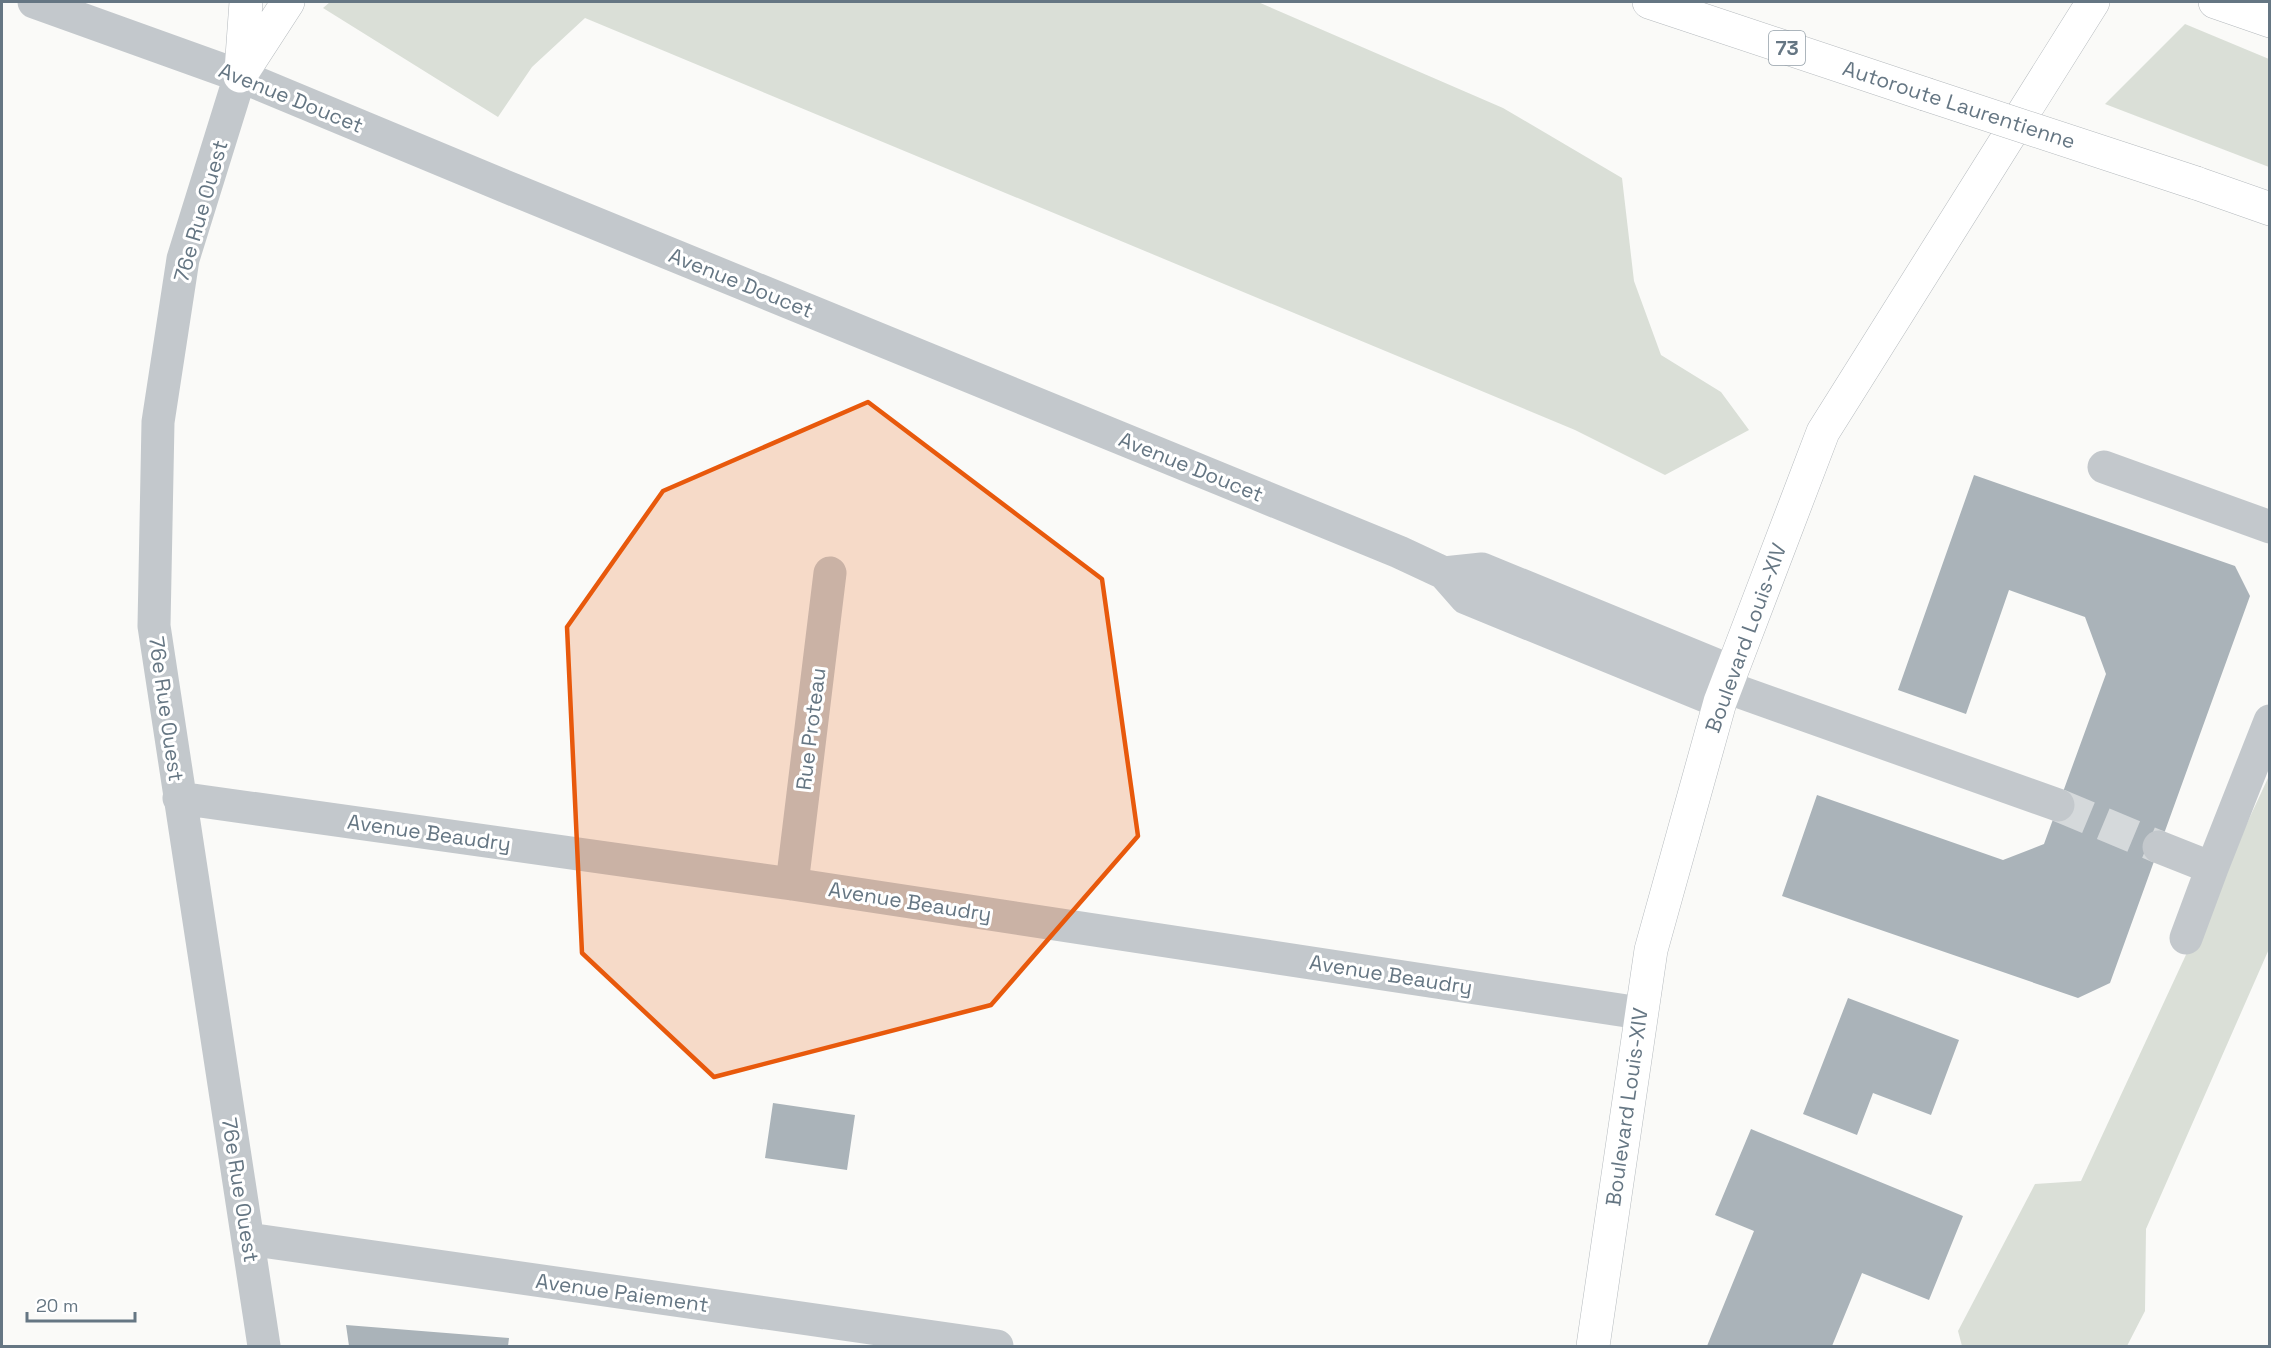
<svg xmlns="http://www.w3.org/2000/svg" width="2271" height="1348" viewBox="0 0 2271 1348" font-family="'Space Grotesk',sans-serif">
  <rect width="100%" height="100%" fill="#fafaf8"/>
  <path fill="#dadfd7" d="M330 2H1258L1503 108 1622 178 1634 281 1661 355 1721 392 1749 430 1665 475 1575 430 585 18 532 67 498 117 323 8Z
    M2185 24 2269 59V167L2105 104Z
    M2268 778 2269 949 2146 1229 2145 1311 2127 1346H1962L1958 1331 2035 1184 2081 1181Z"/>
  <path fill="#aab3b9" d="M1974 475 2235 566 2250 596 2110 983 2078 998 1782 896 1817 795 2003 860 2044 844 2106 674 2085 617 2009 590 1966 714 1898 690Z
    M1848 998 1959 1040 1931 1115 1873 1093 1857 1135 1803 1114Z
    M773 1103 855 1115 847 1170 765 1158Z
    M1751 1129 1963 1216 1929 1300 1862 1273 1832 1346H1707L1754 1231 1715 1215Z
    M346 1325 509 1338 508 1346H349Z"/>
  <g fill="none" stroke-linecap="round" stroke-linejoin="round">
    <path stroke="#d5d9db" stroke-width="33" stroke-dasharray="33 16" stroke-linecap="butt" d="M2058 805 2159 847"/>
    <defs>
      <path id="major" d="M1593 1346 1651 950 1720 702 1823 432 2093 2"/>
      <path id="highway" d="M1649 2 1925 94
        M2215 2 2270 21
        M241 71 246 2
        M240 76 288 2
        M2196 183 2270 209"/>
    </defs>
    <use href="#major" stroke="#b5babe" stroke-width="34"/>
    <use href="#highway" stroke="#b4b9bd" stroke-width="34"/>
    <path stroke="#c3c8cc" stroke-width="33" d="M34 2 240 76 514 190 1399 552 1444 573 1466 598 1720 702
      M240 76 183 259 158 422 154 626 264 1346
      M2104 467 2270 527
      M1444 573 1482 569 1731 671
      M1726 687 2058 805
      M179 798 792 884 1640 1013
      M2159 847 2212 868 2270 721
      M792 884 830 573
      M2186 938 2212 868
      M248 1239 997 1346"/>
    <use href="#major" stroke="#fff" stroke-width="33"/>
    <use href="#highway" stroke="#fff" stroke-width="33"/>
    <defs>
      <path id="highway-bridge" d="M1925 94 2196 183"/>
    </defs>
    <use href="#highway-bridge" stroke="#b4b9bd" stroke-width="34" stroke-linecap="butt"/>
    <use href="#highway-bridge" stroke="#fff" stroke-width="33"/>
  </g>
  <path fill="#e8590c" fill-opacity="0.2" stroke="#e8590c" stroke-width="4.5" stroke-linejoin="round" d="M868 402 1102 579 1138 836 991 1005 714 1077 582 953 567 627 663 491Z"/>
  <g text-anchor="middle" stroke-width="6" stroke-linejoin="round" paint-order="stroke">
    <rect fill="#fff" stroke="#939fa8" stroke-width="1.5" x="1769" y="31" width="36" height="34" rx="4.5"/>
    <g font-size="20" font-weight="bold" fill="#657683">
      <text x="1787" y="55">73</text>
    </g>
    <g font-size="21" fill="#657683" stroke="#fff">
      <text transform="translate(291 98) rotate(22)" y="7">Avenue Doucet</text>
      <text transform="translate(1959 105) rotate(18)" y="7">Autoroute Laurentienne</text>
      <text transform="translate(201 211) rotate(-74)" y="7">76e Rue Ouest</text>
      <text transform="translate(741 283) rotate(22)" y="7">Avenue Doucet</text>
      <text transform="translate(1191 467) rotate(22)" y="7">Avenue Doucet</text>
      <text transform="translate(1746 638) rotate(-70)" y="7">Boulevard Louis-XIV</text>
      <text transform="translate(166 709) rotate(82)" y="7">76e Rue Ouest</text>
      <text transform="translate(811 729) rotate(-83)" y="7">Rue Proteau</text>
      <text transform="translate(429 833) rotate(8)" y="7">Avenue Beaudry</text>
      <text transform="translate(910 902) rotate(9)" y="7">Avenue Beaudry</text>
      <text transform="translate(1391 975) rotate(9)" y="7">Avenue Beaudry</text>
      <text transform="translate(1627 1107) rotate(-82)" y="7">Boulevard Louis-XIV</text>
      <text transform="translate(240 1190) rotate(81)" y="7">76e Rue Ouest</text>
      <text transform="translate(622 1293) rotate(8)" y="7">Avenue Paiement</text>
    </g>
  </g>
  <rect width="2271" height="1348" fill="none" stroke="#657683" stroke-width="6"/>
  <path d="M27 1312v9h108v-9" fill="none" stroke="#657683" stroke-width="3"/>
  <text x="36" y="1312" font-size="18" fill="#657683" stroke="#ffffff" stroke-width="4.5" paint-order="stroke">20 m</text>
</svg>
